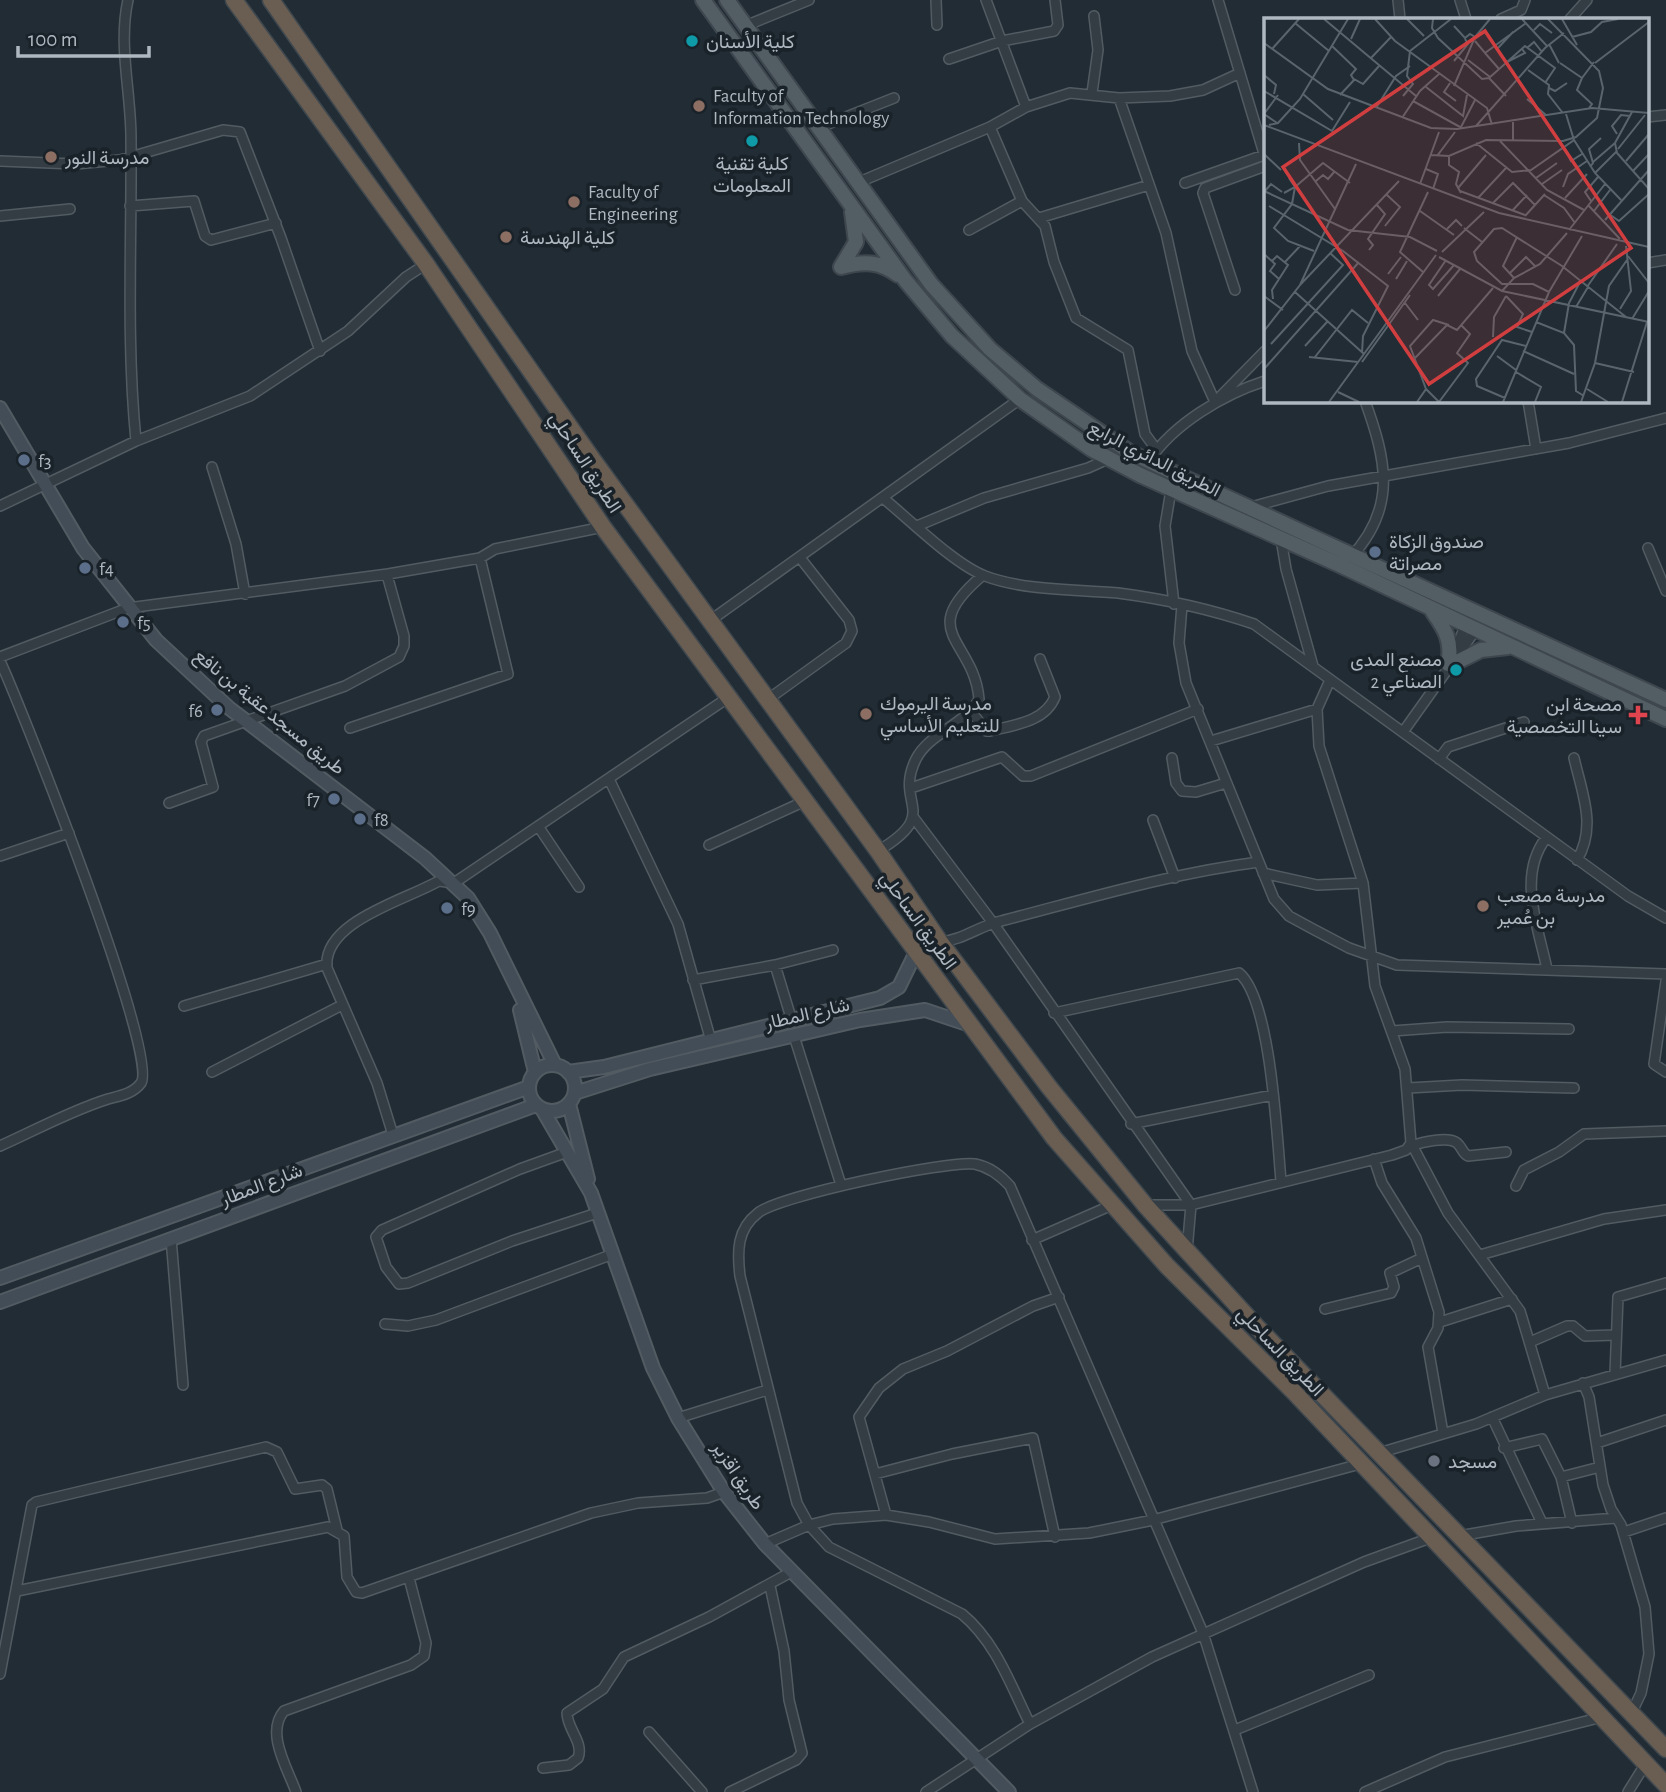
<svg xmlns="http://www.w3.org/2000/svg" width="1666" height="1792" viewBox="0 0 1666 1792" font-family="'Alegreya Sans',Vazirmatn,sans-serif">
  <rect width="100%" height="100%" fill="#212c34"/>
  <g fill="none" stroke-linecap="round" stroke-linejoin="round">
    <defs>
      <path id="street" d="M128 0C118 45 131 92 131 138 132 239 126 340 136 441
        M936 0 937 25
        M986 0 1026 107
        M1218 0 1265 157
        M1398 0 1400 19
        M1460 0 1466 19
        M1501 19 1521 10 1525 0
        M1570 19 1587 0
        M745 26 809 0
        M949 59 1002 41 1054 31 1058 25 1055 0
        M1092 93 1098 50 1094 16
        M1119 98 1166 233 1192 351 1215 402 1265 351
        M1647 117 1666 115
        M990 127 1022 201 1045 226 1054 262 1076 318 1128 350 1145 434 1156 449
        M818 128 894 98
        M0 161 75 164 120 160 223 130 240 132 281 238 320 351
        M857 183 990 127 1026 107 1070 93 1119 98 1170 96 1203 90 1240 73
        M1185 183 1264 155
        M130 206 194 201 205 236 211 240 276 223
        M0 216 70 209
        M1039 218 1149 185
        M969 230 1022 201
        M1647 263 1666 260
        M1235 290 1203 193 1205 188 1265 166
        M1528 401 1536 449
        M1149 461C1173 424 1224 394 1265 381
        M212 467 236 544 245 594
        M1171 490 1165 526 1174 604
        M883 498C910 520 954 564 985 576 1025 591 1075 589 1118 593 1164 599 1210 609 1254 624L1628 896 1666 918
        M0 506 136 441 250 396 348 331 406 277 426 264
        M1251 507 1328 486 1569 443 1666 418
        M917 526 984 498 1088 468 1108 459
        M1281 539 1286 569 1313 666
        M1648 548 1666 591
        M1350 558C1398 508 1386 459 1365 401
        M1182 605 1179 643 1186 683 1274 899 1289 916 1311 928 1349 948 1397 965 1666 974
        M711 620 1020 399
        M0 657 128 608 388 574 480 558 495 549 603 527
        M1452 657 1467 622
        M0 661C22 709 160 1056 141 1083 133 1094 119 1096 108 1099 70 1111 36 1130 0 1146
        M1330 680 1317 709 1319 746 1363 883 1375 986 1405 1069 1411 1143 1448 1213 1520 1311 1545 1395
        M767 700 846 643 852 631 849 620 801 559
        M971 711 986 731H990C1014 725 1045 722 1055 697L1040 659
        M350 728 508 674 480 558
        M1403 732 1477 628
        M1211 741 1317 709
        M1172 758 1176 783 1182 791 1196 792 1226 783
        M1574 758C1582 793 1597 827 1577 860
        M1439 759 1448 747 1524 722
        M609 779 678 924 711 1041
        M911 788 1002 757 1023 776H1031L1198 709
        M169 803 213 787 201 742 204 736 345 686 399 657 404 646V636L387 575
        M914 818 993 923 1191 1205 1187 1251
        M1153 820 1175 878
        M538 826 579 887
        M1546 838C1517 876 1538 926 1547 969
        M709 845 805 801
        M878 851C943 812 893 805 916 759 929 733 965 725 979 699 974 639 914 633 983 575
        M0 856 69 833
        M1263 873 1317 885 1363 883
        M940 942C963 940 979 926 1001 921 1086 899 1172 873 1259 862
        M775 965 833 950
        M693 980 775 965 792 1021
        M1666 981 1654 1064 1666 1072
        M184 1006 327 964
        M1054 1013 1239 973C1271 999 1277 1138 1281 1181
        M1392 1031 1447 1027 1569 1029
        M794 1036 841 1185
        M212 1072 342 1005
        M1408 1088 1462 1085 1574 1088
        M1131 1124 1273 1095
        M393 1135 377 1083 327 968C322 924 398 902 431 885L439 881 454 883 729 697
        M1412 1146C1422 1142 1448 1136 1457 1143 1462 1147 1462 1153 1468 1156L1506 1152
        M567 1152 520 1169 382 1230 376 1237 386 1267 399 1284 408 1283 512 1241 597 1213
        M1374 1159 1382 1183 1416 1238 1439 1312 1438 1328 1428 1347 1443 1433
        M1516 1186 1524 1170 1559 1152 1584 1134 1666 1131
        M1145 1205H1191L1392 1155 1406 1150 1411 1143
        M171 1238 183 1385
        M1032 1240 1112 1205
        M1480 1255 1604 1219 1666 1210
        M1325 1309 1391 1293 1394 1287 1390 1273 1422 1258
        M1440 1322 1512 1299
        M385 1324 408 1326 436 1320 613 1254
        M1530 1342 1567 1326H1573L1585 1336 1616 1335
        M1615 1374 1618 1297 1666 1283
        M1583 1383 1589 1397 1603 1485 1611 1509 1621 1525 1645 1607 1649 1654 1641 1693 1632 1712
        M1492 1417 1542 1523
        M678 1418 767 1390
        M1597 1443 1666 1420
        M1504 1448 1542 1439 1561 1477 1572 1523
        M1379 1453 1476 1424 1545 1395 1666 1360
        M875 1474 952 1454 1033 1438 1055 1537
        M1561 1477 1600 1467
        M886 1515 859 1417 879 1388 903 1369 947 1351 1033 1306 1059 1297
        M1624 1532 1666 1518
        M1459 1536 1516 1526 1616 1518
        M765 1544 809 1525 833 1519 886 1515 929 1522 995 1539 1089 1533 1153 1520 1360 1464
        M17 1591 328 1527 344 1536 347 1577 356 1592 362 1593 591 1513 638 1503 707 1498 724 1492
        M0 1674 32 1505 36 1502 266 1447 277 1452 295 1489 322 1485 327 1489 337 1530
        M1030 1724C1011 1686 996 1642 962 1614L829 1547 809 1525 797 1503 740 1276C737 1251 737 1229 758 1213 778 1196 948 1160 975 1164 990 1167 1000 1175 1010 1186L1203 1633 1253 1792
        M1235 1730 1369 1675
        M649 1732 702 1792
        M543 1768 569 1765 578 1758C584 1742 567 1729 567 1713L603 1689 624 1657 709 1617 793 1571
        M296 1792C288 1769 265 1733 284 1711L411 1665 424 1656 426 1643 409 1578
        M730 1792 796 1760 802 1753 789 1700 784 1651 770 1586
        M926 1792 1030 1724 1152 1657 1364 1562 1430 1538
        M1365 1792 1445 1757 1602 1717
        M1628 1792 1646 1763"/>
      <path id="secondary" d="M0 408 83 548 156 640 229 708 425 858 468 898 490 933 555 1065
        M520 1010 535 1072
        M529 1088a23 23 0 1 1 46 0a23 23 0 1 1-46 0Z
        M568 1072 604 1067 880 998 899 987 917 950
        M575 1093 650 1069 860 1020 925 1010 967 1024
        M569 1104 588 1179
        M542 1109 591 1193 653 1368 678 1418 724 1492 765 1544 1009 1792
        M0 1278 529 1087
        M0 1302 536 1105"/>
      <path id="primary" d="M703 0 905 280 952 336 1020 399 1091 449 1140 475 1342 566 1666 719
        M727 0 931 284 990 349 1037 389 1131 453 1666 700
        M841 267C863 261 880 261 898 275
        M841 267 856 242 852 212
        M1433 612C1445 629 1453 642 1448 664
        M1451 665 1481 650 1508 647"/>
      <path id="highway" d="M234 0 426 264 603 527 1054 1138 1167 1266 1293 1391 1666 1785
        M271 0 593 460 878 851 940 942 1049 1087 1145 1205 1256 1326 1666 1749"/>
    </defs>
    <use href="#street" stroke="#525b62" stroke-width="12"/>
    <use href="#secondary" stroke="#525b62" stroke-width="16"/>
    <use href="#primary" stroke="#3e464e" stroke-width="18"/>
    <use href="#highway" stroke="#3f484f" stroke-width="19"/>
    <use href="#street" stroke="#353d44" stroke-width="9"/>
    <use href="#secondary" stroke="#434d57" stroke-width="12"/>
    <use href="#primary" stroke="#535d64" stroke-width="14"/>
    <use href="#highway" stroke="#6a5d52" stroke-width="16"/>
  </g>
  <g fill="#0f9aa8" stroke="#1a2229" stroke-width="2.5">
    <circle cx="692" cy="41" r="7"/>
    <circle cx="752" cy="141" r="7"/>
    <circle cx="1456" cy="670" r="7"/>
  </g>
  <g fill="#8d6e63" stroke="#1a2229" stroke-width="2.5">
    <circle cx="699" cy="106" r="7"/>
    <circle cx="51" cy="157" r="7"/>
    <circle cx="574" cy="202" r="7"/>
    <circle cx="506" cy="237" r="7"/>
    <circle cx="866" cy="714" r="7"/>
    <circle cx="1483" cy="906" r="7"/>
  </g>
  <g fill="#5c6f8a" stroke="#1a2229" stroke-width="2.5">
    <circle cx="24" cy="460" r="7"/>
    <circle cx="1375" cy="552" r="7"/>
    <circle cx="85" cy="568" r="7"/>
    <circle cx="123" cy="622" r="7"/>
    <circle cx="217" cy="710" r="7"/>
    <circle cx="334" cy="799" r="7"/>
    <circle cx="360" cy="819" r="7"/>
    <circle cx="447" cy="908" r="7"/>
  </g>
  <path fill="#e0444e" stroke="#1a2229" stroke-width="2.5" d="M1634.5 704.5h7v7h7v7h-7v7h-7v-7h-7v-7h7z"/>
  <circle fill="#6b7280" stroke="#1a2229" stroke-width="2.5" cx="1434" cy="1461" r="7"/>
  <g text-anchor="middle" stroke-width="7" stroke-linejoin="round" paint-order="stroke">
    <g font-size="19" fill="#afb8c1" stroke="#1a2229" text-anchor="start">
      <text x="706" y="48">كلية الأسنان</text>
      <text x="713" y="102">Faculty of<tspan x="713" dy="22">Information Technology</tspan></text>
      <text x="65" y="164">مدرسة النور</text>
      <text x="752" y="170" text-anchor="middle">كلية تقنية<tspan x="752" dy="22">المعلومات</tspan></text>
      <text x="588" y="198">Faculty of<tspan x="588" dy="22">Engineering</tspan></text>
      <text x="520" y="244">كلية الهندسة</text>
      <text x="38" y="467">f3</text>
      <text x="1389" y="548">صندوق الزكاة<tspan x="1389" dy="22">مصراتة</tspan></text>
      <text x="99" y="575">f4</text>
      <text x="137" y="629">f5</text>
      <text x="1442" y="666" text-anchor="end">مصنع المدى<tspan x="1442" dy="22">الصناعي 2</tspan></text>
      <text x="880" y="710">مدرسة اليرموك<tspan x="880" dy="22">للتعليم الأساسي</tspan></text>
      <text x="1622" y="711" text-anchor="end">مصحة ابن<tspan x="1622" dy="22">سينا التخصصية</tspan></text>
      <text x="203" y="717" text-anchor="end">f6</text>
      <text x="320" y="806" text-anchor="end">f7</text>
      <text x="374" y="826">f8</text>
      <text x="1497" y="902">مدرسة مصعب<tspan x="1497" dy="22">بن عُمير</tspan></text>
      <text x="461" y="915">f9</text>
      <text x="1448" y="1468">مسجد</text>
    </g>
    <g font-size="19" fill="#afb8c1" stroke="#1a2229">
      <text transform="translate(1155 458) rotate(27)" y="7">الطريق الدائري الرابع</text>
      <text transform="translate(586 462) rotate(57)" y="7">الطريق الساحلي</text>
      <text transform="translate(270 711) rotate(39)" y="7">طريق مسجد عقبة بن نافع</text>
      <text transform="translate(919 920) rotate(54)" y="7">الطريق الساحلي</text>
      <text transform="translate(807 1013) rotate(-13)" y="7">شارع المطار</text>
      <text transform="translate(261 1184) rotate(-21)" y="7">شارع المطار</text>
      <text transform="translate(1281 1351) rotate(46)" y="7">الطريق الساحلي</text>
      <text transform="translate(739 1475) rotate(56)" y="7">طريق اقزير</text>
    </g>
  </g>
  <g transform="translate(1264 18)">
    <rect width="385" height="385" fill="#212c34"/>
    <path fill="none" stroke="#5a646c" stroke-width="2" d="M60 1 152 78M111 1 131 23 223 90 228 107M143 1 160 18M169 1 168 10 174 20 218 61 225 60 261 28 291 50 281 65M258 1 283 28M298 1 313 27M31 5 65 33M190 8 201 20 206 16 211 19M270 12 276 6 288 15M308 19 327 14 338 4 354 1M87 21 96 1M211 23 221 35 262 5M0 25 64 71 167 110 193 111 328 90 385 95M285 26 295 45M68 28 92 51 87 57 90 62 76 77M234 30 249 14M263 30 270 24 278 34M8 31 35 1M221 35 235 51M107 40 127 19M204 42 226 59M190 43 204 26 201 21M243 44 261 35 258 31M296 45 318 60 330 44M331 45 385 4M264 52 285 67 284 76 298 94M0 57 12 67 10 76M225 60 242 78M318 60 313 72 328 86 325 90M90 61 99 66 115 48M186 65 180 74 192 83M190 68 211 19 226 1M162 69 199 98 203 77M285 70 291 73 303 65M0 73 68 113 86 84M39 76 69 102M139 78 149 66 143 58 146 33 187 1M263 81 282 97M149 83 196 109M112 90 132 58 146 48M368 94 351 125 353 135 385 171M138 100 156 73 175 56M13 105 0 96 14 77M0 107 235 195 385 229M5 107 14 105 36 81 84 1M212 108 281 30 300 15M196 111 211 82M353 116 348 108 357 97 366 98M310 122 331 155 357 182M236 123 283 172 320 192M249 123V102M35 125 36 142 71 191M212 125 248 154 267 152 310 122 302 96M301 131 307 143 318 136M354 131 381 97M0 136 17 152M167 137 185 138 222 122 299 123 312 119 333 100 339 70 335 53 284 1M173 138 191 114M185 138V147L195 154 192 166 197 175M362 143 385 116M329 144 351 125M326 149 329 145 325 131 337 120M162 151 174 156 169 171M369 153 385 136M331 155 353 133M272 160 293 145M52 163 59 157 64 161 71 153M156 166 175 114M278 166 298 152M299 169 304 156 323 143M194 170 222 137M0 173 84 212 146 219 173 233M1 173 7 166 18 174M196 173 261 197M20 175 31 169 25 160M280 177 300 190 311 205M214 180 242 150M301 180 323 156M327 183 321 174 334 159M229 185 249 165 271 187M324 187 356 221M5 188 79 233 124 268 99 318 98 335M156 193 190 217M248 193 263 177M330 193 346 172M345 196 355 203 385 176M261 198 281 176M341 202 385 152M121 208 136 189 123 177M200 210 218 224M183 211 192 202 198 208M305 212 341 166M105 232 109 227 104 221 121 196 113 187M50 233 24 223 10 210 28 186 31 169 59 145 86 165M178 234 220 194M0 236 11 246 6 253 15 261M364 238 385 265M175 239 238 273 385 304M182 242 165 267 169 271 190 247M8 243 13 238 24 247 8 272 9 281M21 244 37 227M159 254 136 234 164 174M124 256 137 239M245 256 262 239 272 249M250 260 239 248 253 219M132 261 143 243M36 267 135 163M323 269 353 226M238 273 250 260 276 246 303 215M31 274 100 336M285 274 269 266H238L213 243 210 234 230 211 238 210 298 248 362 299M0 278 19 292M174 278 196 251M242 278 259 296 253 309 268 314M141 285 154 302M312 289 324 269M356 291 367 273 362 228M368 301 385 273M272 304 300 315 310 327 312 373 320 378M0 313 36 267 92 146M300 315 305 285 316 264M229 319 230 299 242 278M7 326 79 247 66 235M41 328 63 304M259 333 310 356M233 338 252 352M45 339 94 344M51 339 88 292 104 305M151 340 183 307 193 312 229 270M98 344 146 277M331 345 370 354M0 351 95 244M252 354 277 369 271 384M162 371 175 384 204 345 193 335 206 316 197 307M323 371 344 384M74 374 95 384M241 380 213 368 212 361 238 322 262 328M65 384 172 237M153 384 162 371 146 328 169 302 185 307M239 384 285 274 318 218M317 384 331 345 345 268 363 242M358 384 383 304"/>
    <path fill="#d03e3f" fill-opacity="0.15" stroke="#d03e3f" stroke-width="3.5" d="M221 13 367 230 165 366 19 149Z"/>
    <rect width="385" height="385" fill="none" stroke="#afb8c1" stroke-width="3.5"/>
  </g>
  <path d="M18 46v10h131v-10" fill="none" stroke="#afb8c1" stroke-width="3.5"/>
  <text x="28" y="46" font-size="21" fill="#afb8c1" stroke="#1a2229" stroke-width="5" paint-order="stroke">100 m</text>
</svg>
